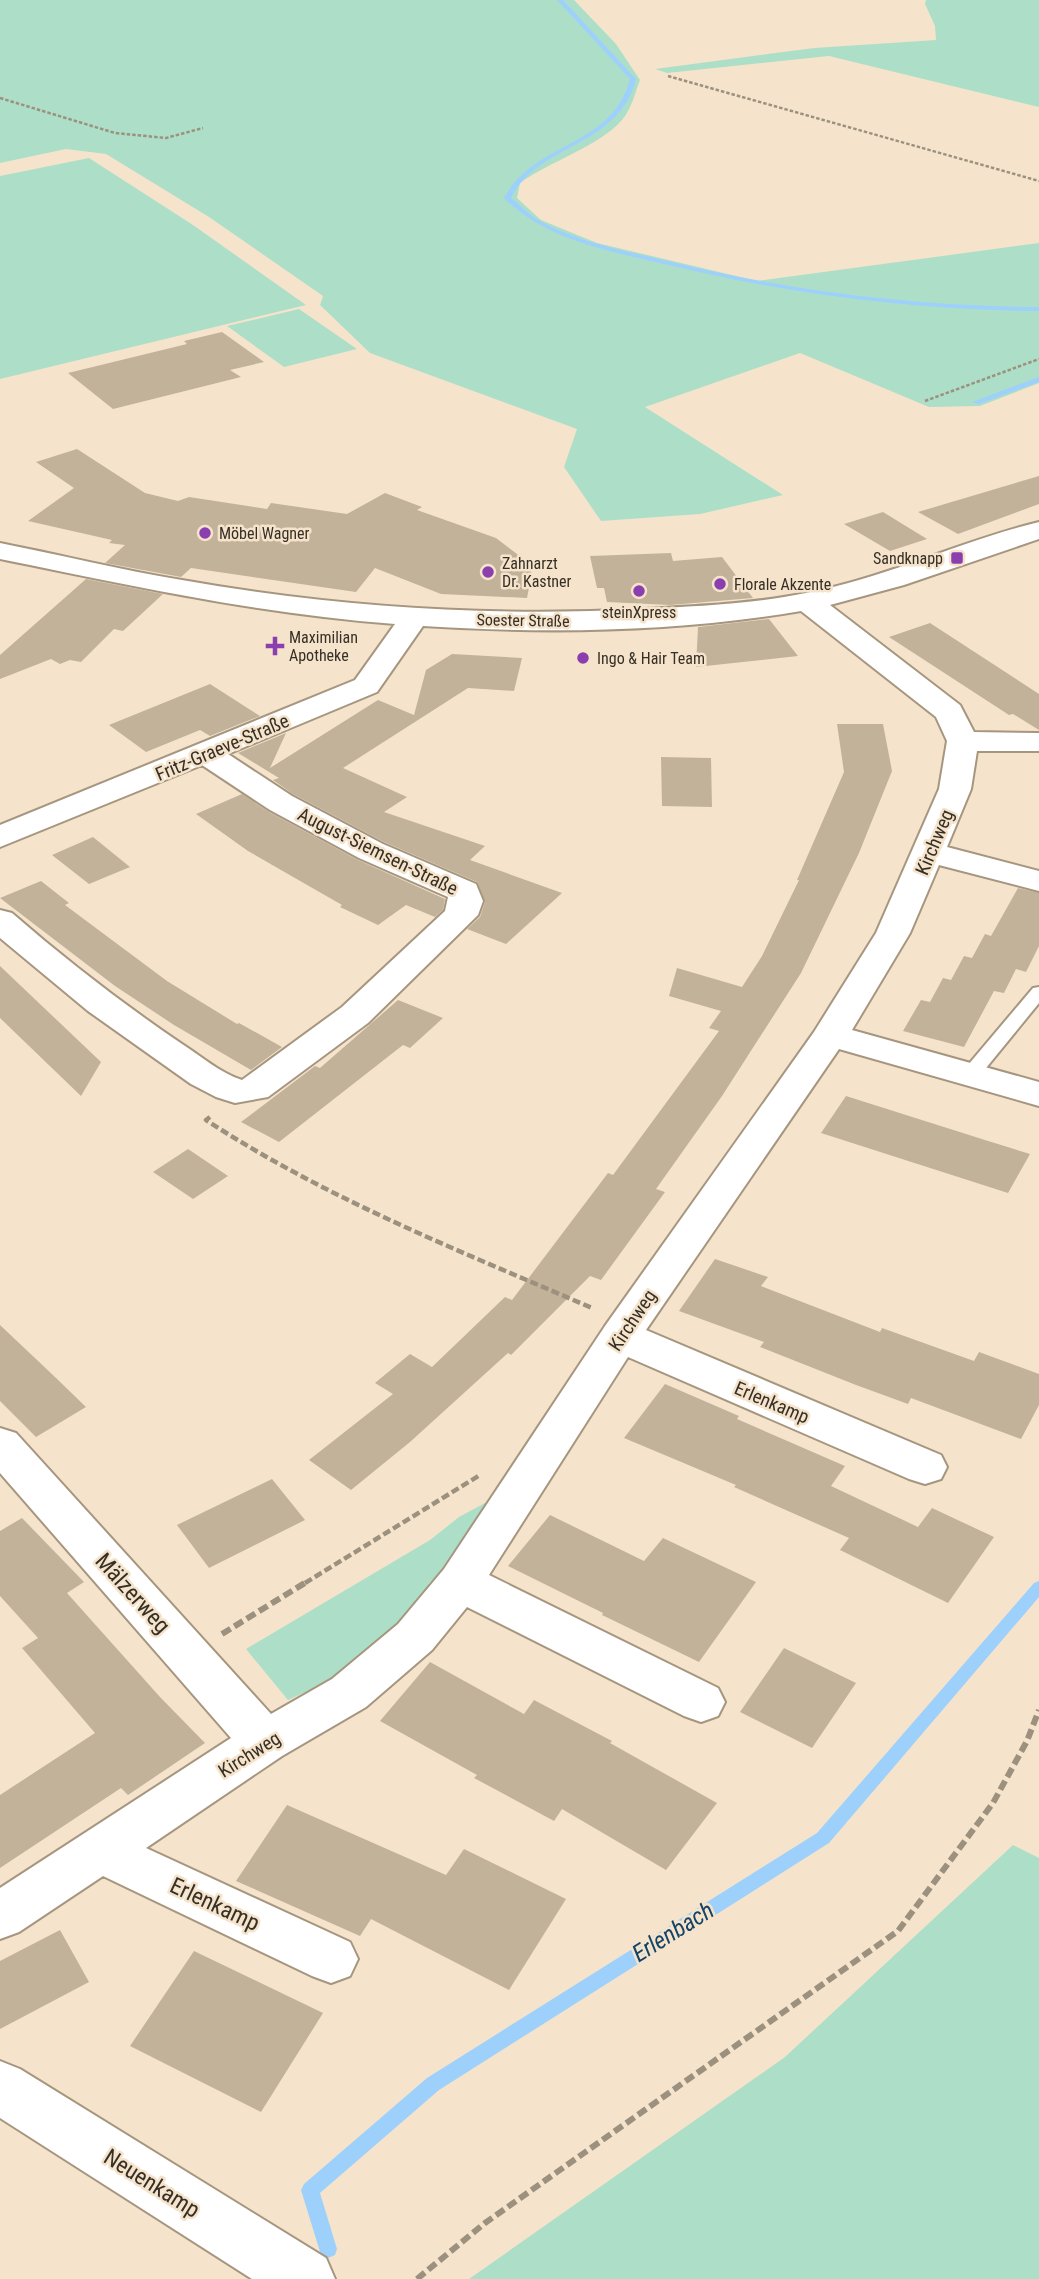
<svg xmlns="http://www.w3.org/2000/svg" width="1039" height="2279" viewBox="0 0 1039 2279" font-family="'Roboto Condensed',sans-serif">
  <rect width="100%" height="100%" fill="#f5e4cb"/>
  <path fill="#addfc8" d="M0 0H574L616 44 640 80C635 93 631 110 622 120 601 145 549 162 520 183L517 198 541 220 597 243 757 281 1039 243V383L980 406 929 407 800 353 645 407 783 495 700 514 601 521 564 467 577 429 370 353 320 305 323 296 209 217 106 154 66 149 0 163Z
    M926 0H1039V107L829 56 667 73 655 69 814 48 936 40 935 26 925 4Z
    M89 158 193 225 306 305 0 379V176Z
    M299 309 357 349 284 367 227 326Z
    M496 1497 444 1570 428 1584 439 1593 346 1673 288 1700 246 1649 430 1540 459 1517Z
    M1013 1845 1039 1858V2279H469L785 2057Z"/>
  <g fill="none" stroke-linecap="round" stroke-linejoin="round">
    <path fill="#9ed0fc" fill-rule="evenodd" d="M557 0H563L636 79C619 148 539 142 511 198 519 204 526 212 535 218 577 243 630 252 676 263 796 292 916 306 1039 307V311C912 310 788 294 664 264 608 251 546 240 504 198 534 141 612 148 630 79Z
      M1039 377V382L979 404 972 402Z
      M1039 1581V1597L829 1843 439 2090 320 2193 337 2249 335 2255 328 2258 321 2255 301 2190 304 2184 427 2078 817 1833 1034 1583Z"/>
  </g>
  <path fill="#c3b29a" d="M222 332 264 362 230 370 241 377 113 409 68 373 187 344 184 341Z
    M77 449 145 493 178 501 189 497 267 509 271 503 347 514 385 493 422 507 417 510 496 538 517 554 532 573 527 598 441 594 375 568 356 592 191 568 181 577 105 563 125 545 109 543 112 540 28 521 74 488 36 462Z
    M1039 476V504L958 534 918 512Z
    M883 512 927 539 890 551 844 524Z
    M671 553 673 561 722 557 753 598 670 605 607 602 604 588H597L590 556Z
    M86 579 163 594 123 631 114 629 81 662 70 660 60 664 51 659 0 679V655Z
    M769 619 798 656 696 667 698 627Z
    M930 623 1039 694V730L1013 714 1009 715 889 637Z
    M452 654 522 658 514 691 468 688 343 768 407 797 384 812 485 846 470 860 562 893 506 944 467 929 480 917 485 902 477 882 384 842 293 794 273 780 279 778 238 753 286 733 270 768 378 700 414 715 426 670Z
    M210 684 260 716 210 736 200 730 146 752 109 725Z
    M837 724H883L892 771 859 853 801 973 722 1096 656 1189 665 1192 601 1280 590 1276 511 1355 508 1353 410 1442 351 1490 309 1460 393 1394 375 1383 410 1354 432 1367 505 1297 512 1300 608 1173 613 1175 719 1031 709 1028 721 1011 669 996 677 968 742 987 762 956 799 880H797L844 772Z
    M661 757 711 758 712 807 662 806Z
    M242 794 269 812 358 860 445 899 443 910 435 917 406 905 378 925 340 907 342 905 248 851 196 814Z
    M93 837 130 867 89 884 52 855Z
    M41 881 69 903 65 905 167 981 237 1024 239 1023 282 1047 251 1070 174 1025 115 986 0 898Z
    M1018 888 1039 893V946L1026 972 1016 969 1004 993 994 991 964 1047 903 1031 921 1000 930 1002 943 978 951 980 964 956 972 958 985 934 991 936Z
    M0 966 101 1062 81 1096 0 1018Z
    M398 1000 443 1018 410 1048 403 1045 279 1142 241 1122 315 1066 320 1068Z
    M846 1096 985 1140 1030 1154 1008 1193 821 1133Z
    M188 1149 228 1176 193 1199 153 1172Z
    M715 1259 768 1277 761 1286 880 1332 882 1328 974 1361 979 1352 1039 1374V1405L1021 1439 911 1398 908 1404 856 1385 760 1347 764 1342 679 1311Z
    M0 1325 55 1377 86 1407 36 1437 0 1401Z
    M665 1384 739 1416 737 1419 845 1466 831 1486 918 1527 932 1508 994 1537 948 1603 840 1550 849 1538 734 1487 736 1485 624 1438Z
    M272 1479 305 1520 209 1568 177 1525Z
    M550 1515 644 1561 663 1538 756 1582 699 1662 602 1615 603 1613 508 1566Z
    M22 1518 84 1582 67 1593 160 1697 205 1743 128 1795 121 1788 0 1868V1795L95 1733 22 1648 38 1638 0 1596V1531Z
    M784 1648 856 1683 812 1748 740 1712Z
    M430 1662 524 1714 534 1700 612 1741 610 1743 717 1803 666 1870 562 1809 554 1821 474 1778 477 1775 380 1721Z
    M287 1805 446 1875 464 1849 566 1899 509 1990 371 1919 360 1936 236 1881Z
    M60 1930 89 1982 0 2029V1961Z
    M194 1951 323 2013 261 2112 130 2046Z"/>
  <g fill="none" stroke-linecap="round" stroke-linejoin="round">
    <defs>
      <path id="lane" d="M1039 987V1003L977 1079H963L961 1075 963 1071 1033 988Z"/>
      <path id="street" d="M1039 522V539L904 585 830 605 960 705 974 732 1039 733V751H977L971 789 947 847 1039 871V891L939 865 910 933 852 1030 1039 1082V1106L839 1049 646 1330 941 1455 947 1467 941 1479 925 1484 909 1479 628 1357 489 1575 718 1688 725 1702 718 1716 701 1722 684 1716 467 1607 432 1650 366 1707 282 1756 146 1848 350 1942 358 1959 350 1976 331 1983 312 1976 103 1876 19 1932 0 1939V1888L231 1738 0 1473V1428L16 1433 271 1714 332 1679 398 1624 444 1569 605 1326 814 1032 876 933 939 789 947 741 936 717 801 611C678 632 547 634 423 626L377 692 228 754 292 796 383 844 476 884 483 901 478 915 368 1023 268 1097 235 1103 216 1097 191 1084 88 1011 0 938V910L12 913C66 960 123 1004 182 1044 201 1056 220 1073 242 1080L342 1007 445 911 448 897 359 858 270 810 202 765 0 847V825L355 680 395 624C259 614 133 586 0 559V543C61 555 121 570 182 580 334 607 488 617 642 609 697 606 752 604 806 593 886 578 960 541 1039 522Z
        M0 2061 20 2069 326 2258 335 2279H252L0 2118Z"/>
    </defs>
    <use href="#lane" stroke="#a6967f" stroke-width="4"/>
    <use href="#street" stroke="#a6967f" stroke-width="4"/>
    <path stroke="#9c907e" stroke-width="2.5" stroke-dasharray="3.5 2" stroke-linecap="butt" d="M668 76 1039 181
      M0 98 115 133 166 138 203 128
      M925 401 1039 359"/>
    <path stroke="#9c907e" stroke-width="4.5" stroke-dasharray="8 3.5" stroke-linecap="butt" d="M210 1117 206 1120C327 1199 460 1251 592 1308
      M305 1583 480 1475"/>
    <path stroke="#9c907e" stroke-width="6" stroke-dasharray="10 4.5" stroke-linecap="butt" d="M222 1634 308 1581
      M417 2279 485 2223 898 1931 993 1803 1027 1741 1039 1710"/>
    <use href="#lane" fill="#fff" fill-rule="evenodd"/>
    <use href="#street" fill="#fff" fill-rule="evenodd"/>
  </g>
  <g fill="#8b3eae" stroke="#f5e4cb" stroke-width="2.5">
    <circle cx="205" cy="533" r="7"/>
    <rect x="950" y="551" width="14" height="14" rx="3.5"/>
    <circle cx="488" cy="572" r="7"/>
    <circle cx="720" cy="584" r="7"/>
    <circle cx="639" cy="591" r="7"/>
    <path d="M271.5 635.5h7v7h7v7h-7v7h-7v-7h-7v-7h7z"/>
    <circle cx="583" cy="658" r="7"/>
  </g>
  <g text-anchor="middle" stroke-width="5" stroke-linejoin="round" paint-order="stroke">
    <g font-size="16" fill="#362f26" stroke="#f5e4cb" text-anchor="start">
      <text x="219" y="539">Möbel Wagner</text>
      <text x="943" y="564" text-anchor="end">Sandknapp</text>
      <text x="502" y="569">Zahnarzt<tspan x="502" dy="18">Dr. Kastner</tspan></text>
      <text x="734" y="590">Florale Akzente</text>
      <text x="639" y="618" text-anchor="middle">steinXpress</text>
      <text x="289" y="643">Maximilian<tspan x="289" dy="18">Apotheke</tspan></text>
      <text x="597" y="664">Ingo &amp; Hair Team</text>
    </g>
    <g font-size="16" fill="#362f26" stroke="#f5e4cb">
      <text transform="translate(523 620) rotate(1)" y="6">Soester Straße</text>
    </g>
    <g font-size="19" fill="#362f26" stroke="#f5e4cb">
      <text transform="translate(222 747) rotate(-23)" y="7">Fritz-Graeve-Straße</text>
      <text transform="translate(934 842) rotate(-67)" y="7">Kirchweg</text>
      <text transform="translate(378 851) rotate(26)" y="7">August-Siemsen-Straße</text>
      <text transform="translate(632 1320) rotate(-56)" y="7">Kirchweg</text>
      <text transform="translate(772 1402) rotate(23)" y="7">Erlenkamp</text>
      <text transform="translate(249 1754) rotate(-32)" y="7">Kirchweg</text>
    </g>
    <g font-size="23" fill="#362f26" stroke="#f5e4cb">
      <text transform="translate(133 1593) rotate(48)" y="8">Mälzerweg</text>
      <text transform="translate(215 1904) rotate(25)" y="8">Erlenkamp</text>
      <text transform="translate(152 2183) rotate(32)" y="8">Neuenkamp</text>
    </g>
    <g font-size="24" font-style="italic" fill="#154366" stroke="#f5e4cb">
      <text transform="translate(673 1932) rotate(-32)" y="8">Erlenbach</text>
    </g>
  </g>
</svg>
